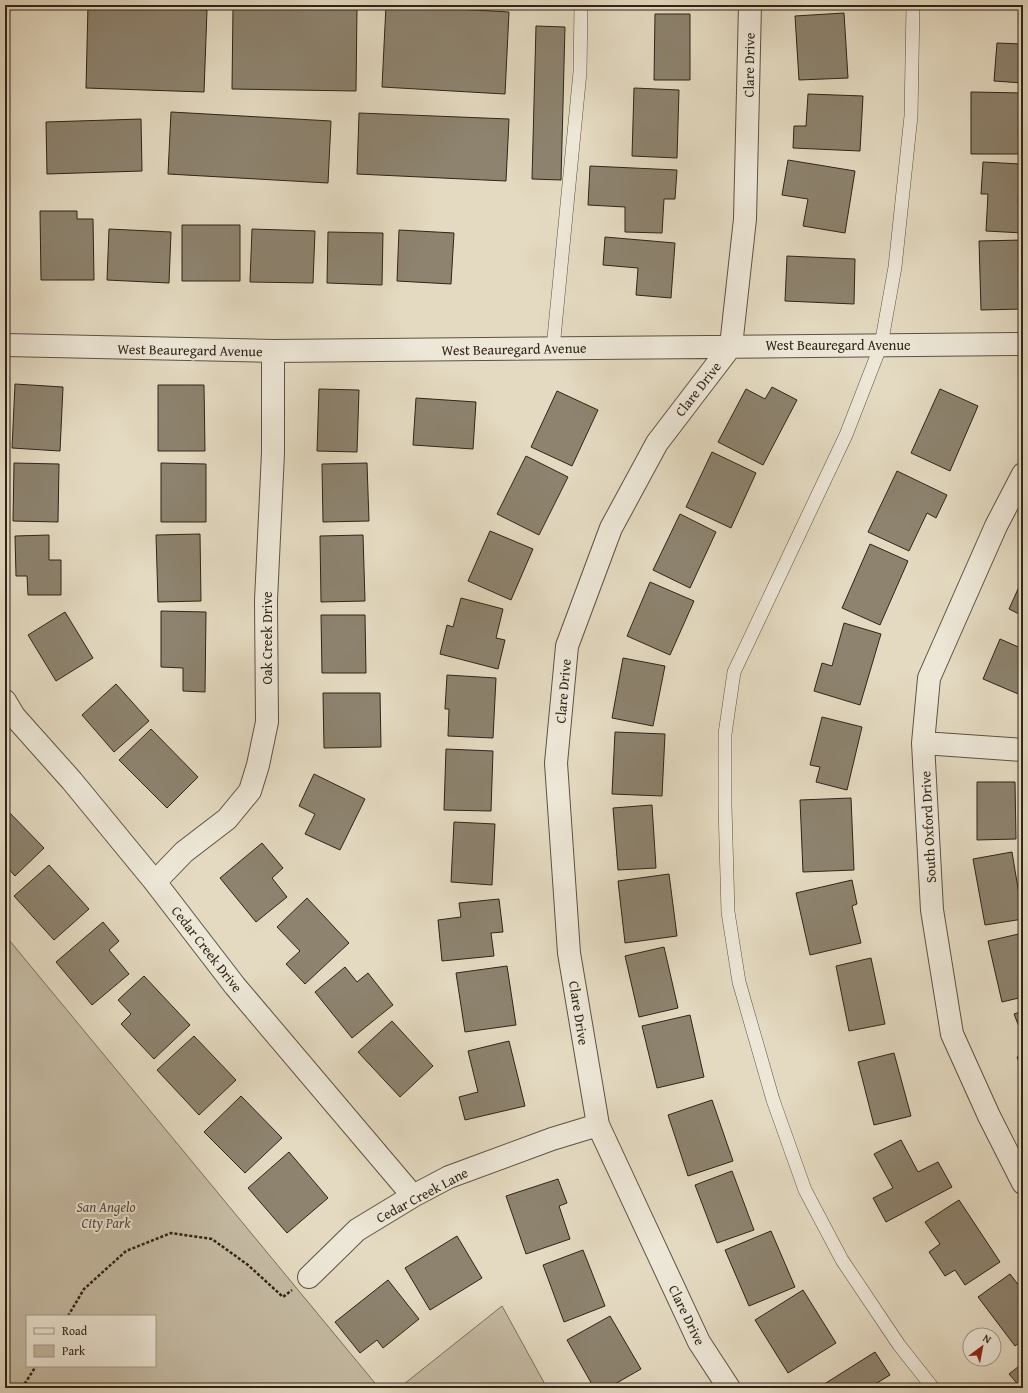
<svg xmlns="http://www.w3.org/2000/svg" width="1028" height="1393" viewBox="0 0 1028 1393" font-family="'Gentium Book Plus',serif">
  <rect width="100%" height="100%" fill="#e4dac1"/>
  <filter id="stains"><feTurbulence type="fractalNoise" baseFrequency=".005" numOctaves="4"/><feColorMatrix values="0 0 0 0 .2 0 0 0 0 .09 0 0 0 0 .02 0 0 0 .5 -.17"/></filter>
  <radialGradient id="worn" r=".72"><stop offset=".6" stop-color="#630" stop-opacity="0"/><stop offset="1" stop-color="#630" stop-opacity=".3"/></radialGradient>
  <path fill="#c5bba4" stroke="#7a705e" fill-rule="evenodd" d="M5 935 379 1388H5ZM27 1316H155V1366H27Z
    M502 1306 547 1388H399Z"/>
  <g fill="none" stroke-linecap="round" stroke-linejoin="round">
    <path stroke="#766c5a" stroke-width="7" d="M5 1387 7 1388"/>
  </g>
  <path fill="#8d836f" stroke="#2f2417" d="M88 5 207 10 204 92 86 88Z
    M386 5 509 12 505 94 382 87Z
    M233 7 357 9 356 91 232 89Z
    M844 13 848 78 799 80 795 16Z
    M655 14H690V80H654Z
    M1023 18V83L994 81 997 43 1021 44Z
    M536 26 565 27 561 180 532 179Z
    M634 88 679 90 677 158 632 156Z
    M971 92 1023 93V154H971Z
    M808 94 863 96 860 151 793 148 794 126H806Z
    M171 112 331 121 328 183 168 174Z
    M359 113 509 119 506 181 357 174Z
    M141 119 142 171 47 174 46 122Z
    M788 160 855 171 845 233 803 226 808 199 782 195Z
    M983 162 1020 164 1018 203H1023V233L986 231 988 194H981Z
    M590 166 677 170 675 199H664L662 233 625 232V207L588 205Z
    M40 211H77V219H93L94 280H41Z
    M182 225H240V281H182Z
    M109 229 171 232 169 283 107 280Z
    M252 229 315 231 313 283 250 282Z
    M399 230 454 233 451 284 397 281Z
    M328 232 383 233 382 285 327 283Z
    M605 237 675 243 671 298 636 295 638 268 603 265Z
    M1023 240V309L981 310 979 241Z
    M787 256 855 259 854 304 785 301Z
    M15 384 63 387 60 451 12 448Z
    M158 385H204L205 451H158Z
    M772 387 797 400 763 465 718 442 746 389 765 399Z
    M319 389 359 390 357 452 317 451Z
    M940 389 978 406 950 471 911 453Z
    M557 391 598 410 572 466 531 447Z
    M416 398 476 402 473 449 413 445Z
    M712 452 756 473 731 528 686 507Z
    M526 456 568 477 539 535 497 514Z
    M14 463 59 464 58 522 13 521Z
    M161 463 206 464V522H161Z
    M367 463 369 521 323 522 322 464Z
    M897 471 947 495 936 518 927 513 909 551 868 532Z
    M680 514 716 532 690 588 653 570Z
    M490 531 533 549 511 600 468 581Z
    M200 534 201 601 158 602 156 535Z
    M49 535V560H61V595H28L27 576H16L15 536Z
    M363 535 365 601 321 602 320 536Z
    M870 544 908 561 880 625 842 608Z
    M1023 578V616L1009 609Z
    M650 582 694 601 670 655 627 636Z
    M461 598 503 609 496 638 505 640 498 669 440 654 447 625 453 627Z
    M161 611 206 612 205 692 183 691V668L161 667Z
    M65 612 93 658 56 681 28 635Z
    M321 615H365L366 673H322Z
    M844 623 881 634 860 705 814 691 822 663 832 666Z
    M1000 639 1023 649V696L983 679Z
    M623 658 665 666 653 726 612 718Z
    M447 675 496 678 493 738 448 736 449 709H445Z
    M116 684 149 721 114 752 82 715Z
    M323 693H380L381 747 324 748Z
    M822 717 862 727 847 790 816 782 820 767 810 765Z
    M151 729 198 777 167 808 119 760Z
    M615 732 665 734 662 796 612 794Z
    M446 749 493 751 491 811 444 810Z
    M314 774 365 799 340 850 305 834 315 814 299 806Z
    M977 782H1015L1016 839 977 840Z
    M851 798 854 870 803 872 800 800Z
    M652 805 656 868 618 870 613 808Z
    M5 808 44 848 15 876 5 865Z
    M454 822 495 824 492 885 451 882Z
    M262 843 283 868 272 878 287 897 256 922 220 878Z
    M1012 852 1023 919 985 925 973 859Z
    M49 865 89 909 54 940 14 896Z
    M669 874 677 936 625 943 618 881Z
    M852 880 857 904 852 906 861 943 810 955 796 893Z
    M307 898 349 943 305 984 286 964 300 951 277 927Z
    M499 899 503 932 491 933 494 956 442 961 438 920 461 917 459 903Z
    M103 922 119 941 109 950 129 974 92 1005 56 962Z
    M1023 933V997L1002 1002 988 941Z
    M664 947 678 1008 639 1017 625 956Z
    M871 958 885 1024 849 1031 836 966Z
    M507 966 516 1025 465 1032 456 973Z
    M345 967 357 982 368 973 393 1005 352 1038 315 992Z
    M144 976 190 1025 154 1059 121 1024 131 1014 118 1000Z
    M1023 1011V1037L1014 1014Z
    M690 1015 704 1077 657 1088 642 1026Z
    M392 1021 433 1066 400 1097 358 1052Z
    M194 1036 236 1080 199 1115 157 1070Z
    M509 1041 525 1106 465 1120 459 1097 478 1092 468 1051Z
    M894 1053 911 1116 874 1125 858 1062Z
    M1023 1055V1072L1017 1057Z
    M241 1096 282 1138 245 1173 204 1132Z
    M712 1100 733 1161 688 1176 668 1115Z
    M901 1140 918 1172 938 1162 952 1187 886 1222 873 1198 893 1188 874 1154Z
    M289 1152 328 1198 287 1233 248 1188Z
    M732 1171 754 1230 717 1243 695 1185Z
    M558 1179 567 1203 559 1206 570 1239 526 1254 506 1196Z
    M959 1200 1000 1262 965 1285 955 1270 945 1276 929 1252 940 1244 925 1222Z
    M771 1231 795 1287 749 1306 725 1250Z
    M457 1236 482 1278 430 1310 405 1268Z
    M583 1250 605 1306 564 1322 543 1265Z
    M1010 1274 1023 1291V1340L1015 1346 978 1297Z
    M388 1280 419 1319 383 1348 377 1340 360 1353 335 1322Z
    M803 1290 836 1343 788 1373 755 1320Z
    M610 1316 641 1369 608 1388H594L567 1340Z
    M875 1352 890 1375 869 1388H818Z
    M1023 1363V1388H1021L1009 1374Z"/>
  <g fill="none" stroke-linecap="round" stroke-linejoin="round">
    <defs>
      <path id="service" d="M913 5 911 116 895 267 881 345 846 435 734 672 725 734V807L728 912 739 982 773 1100 805 1190 842 1260 899 1345 933 1388
        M553 348 580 72 581 5"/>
      <path id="minor" d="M5 345 273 351 1023 344
        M1023 474 996 526 929 678 923 743 932 910 952 1034 989 1116 1023 1183
        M5 701 14 716 72 781 155 882 235 986 413 1196
        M923 743 1023 750
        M155 882 184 852 227 819 250 791 258 765 267 722 266 600 273 453V351
        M309 1277 357 1230 413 1196 449 1177 552 1139 598 1125
        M729 1388 699 1342 598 1125 569 953 556 763 567 646 611 528 657 443 731 346 745 219 750 5"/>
    </defs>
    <use href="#service" stroke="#5c5242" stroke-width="14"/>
    <use href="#minor" stroke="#5c5242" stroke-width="24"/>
    <path stroke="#2f2417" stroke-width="2.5" stroke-dasharray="3 2" stroke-linecap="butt" d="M68 1316 84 1289 126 1251 171 1233 212 1239 248 1265 283 1297 292 1290
      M22 1388 36 1366"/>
    <use href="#service" stroke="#ede7d7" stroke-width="13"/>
    <use href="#minor" stroke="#ede7d7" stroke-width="22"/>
  </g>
  <g text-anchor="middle" stroke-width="4" stroke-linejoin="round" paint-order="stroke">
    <g font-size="14" fill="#2f2417" stroke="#ede7d7">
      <text transform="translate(749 65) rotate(-89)" y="5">Clare Drive</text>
      <text x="838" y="350">West Beauregard Avenue</text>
      <text transform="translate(514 349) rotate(-1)" y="5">West Beauregard Avenue</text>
      <text transform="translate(190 350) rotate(1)" y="5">West Beauregard Avenue</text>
      <text transform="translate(698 389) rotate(-52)" y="5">Clare Drive</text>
      <text transform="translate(267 638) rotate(-90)" y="5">Oak Creek Drive</text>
      <text transform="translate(563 691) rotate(-85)" y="5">Clare Drive</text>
      <text transform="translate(928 827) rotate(-93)" y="5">South Oxford Drive</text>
      <text transform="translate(207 949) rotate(52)" y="5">Cedar Creek Drive</text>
      <text transform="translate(579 1013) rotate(81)" y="5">Clare Drive</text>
      <text transform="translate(422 1195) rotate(-28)" y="5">Cedar Creek Lane</text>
      <text transform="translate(687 1315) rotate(64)" y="5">Clare Drive</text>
    </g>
    <g font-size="14" font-style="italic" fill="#544a3a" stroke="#ede7d7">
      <text x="106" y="1212">San Angelo<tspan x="106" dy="16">City Park</tspan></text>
    </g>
  </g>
  <rect width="1028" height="1393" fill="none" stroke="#e4dac1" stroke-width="20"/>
  <rect x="6" y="6" width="1016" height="1381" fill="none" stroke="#2f2417" stroke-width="2"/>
  <rect x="10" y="10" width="1008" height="1373" fill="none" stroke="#2f2417"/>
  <rect x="26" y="1315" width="130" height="52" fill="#ede7d7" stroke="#a1998a"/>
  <rect x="34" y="1328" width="20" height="6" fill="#ede7d7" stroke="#a1998a"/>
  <text x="62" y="1335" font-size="12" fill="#2f2417">Road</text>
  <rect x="34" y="1345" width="20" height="12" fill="#c5bba4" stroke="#a1998a"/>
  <text x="62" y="1355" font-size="12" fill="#2f2417">Park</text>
  <g transform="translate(982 1347) rotate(32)"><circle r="19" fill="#ede7d7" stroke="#a1998a"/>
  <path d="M0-3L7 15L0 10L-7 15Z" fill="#8f2418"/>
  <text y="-6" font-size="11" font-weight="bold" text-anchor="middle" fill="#2f2417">N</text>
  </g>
  <rect width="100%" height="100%" filter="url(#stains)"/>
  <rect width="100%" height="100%" fill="url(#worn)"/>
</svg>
